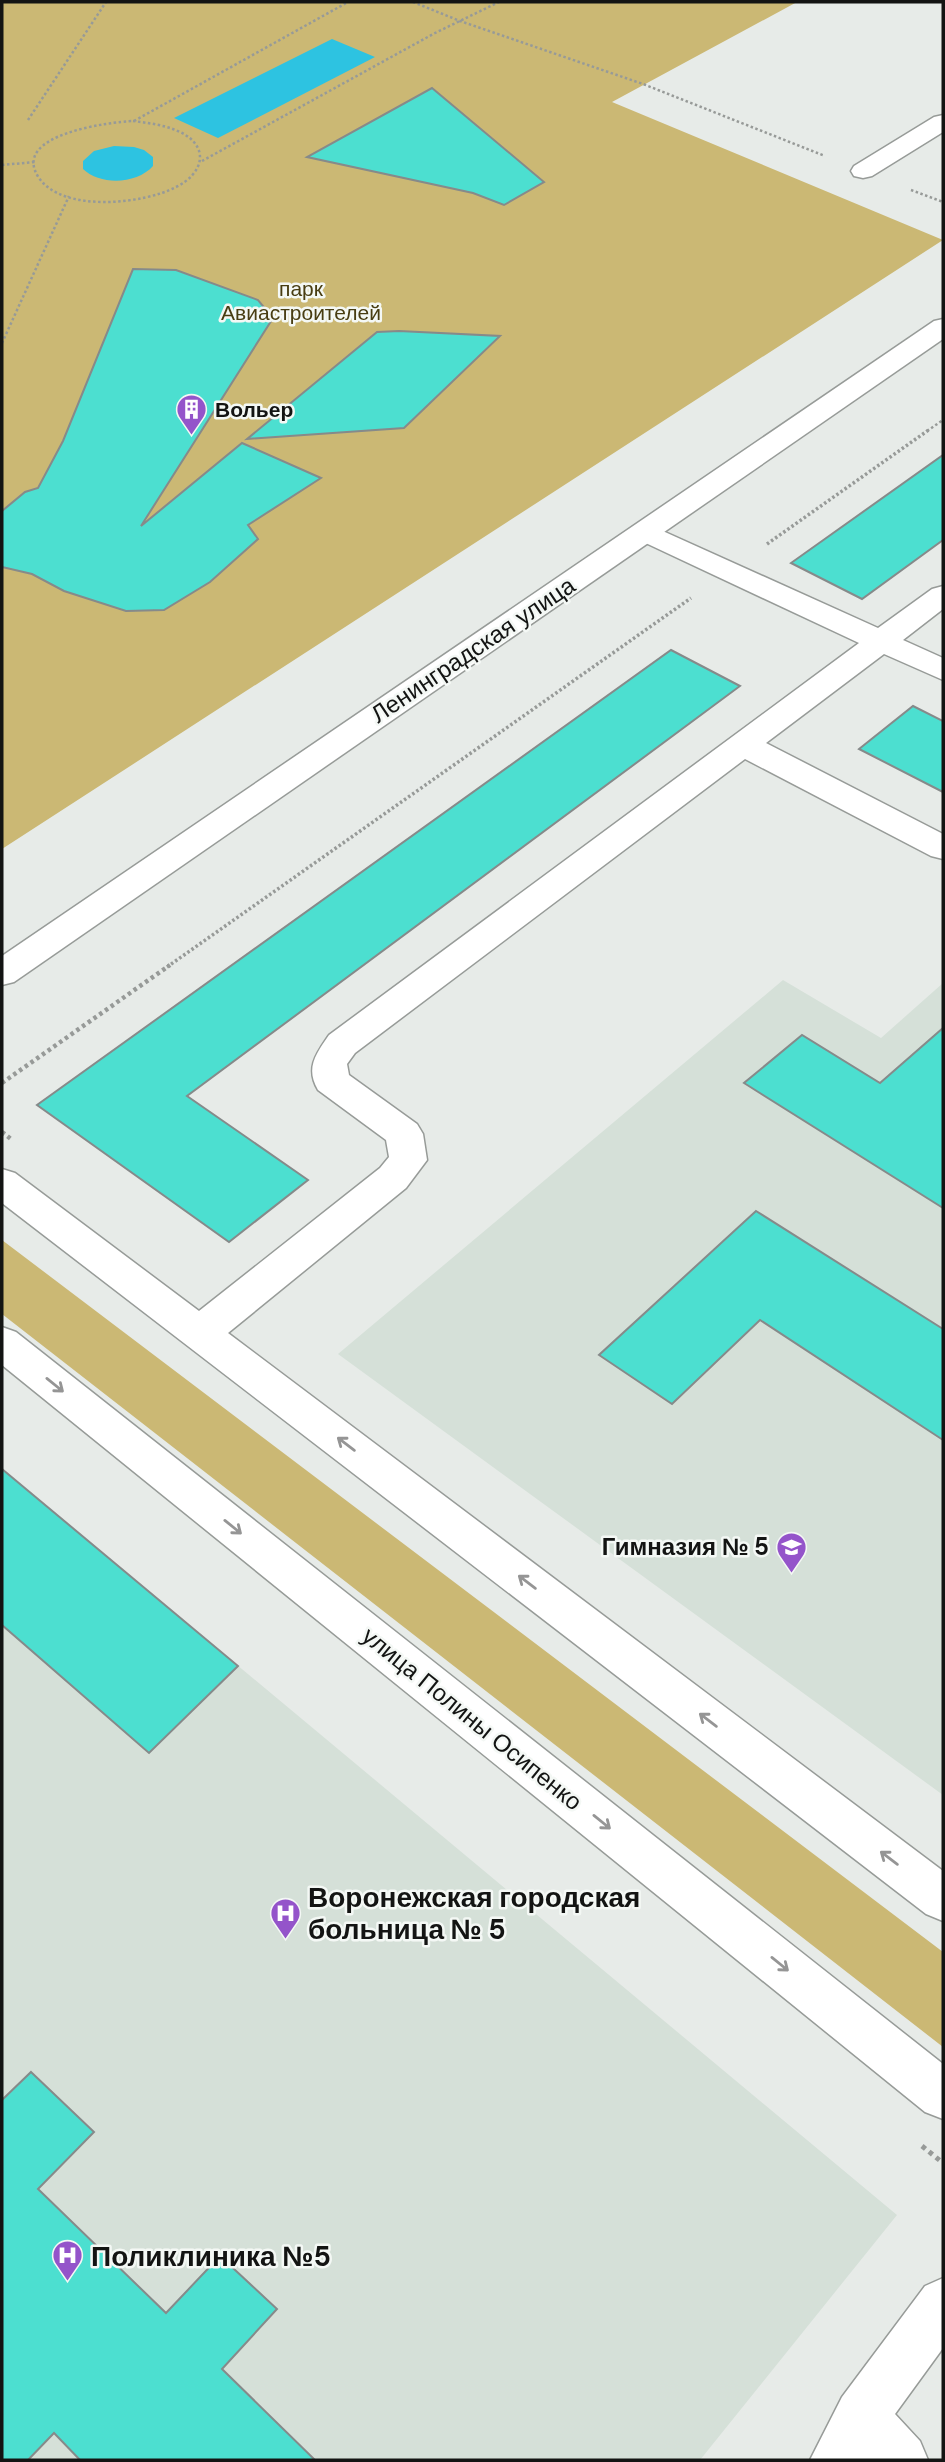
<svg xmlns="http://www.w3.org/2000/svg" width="945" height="2462" viewBox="0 0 945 2462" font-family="'DM Sans',sans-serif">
  <rect width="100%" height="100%" fill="#e7ebe8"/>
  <path fill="#d5e0d8" d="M783 980 881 1038 943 983V1795L338 1354Z
    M2 1469 897 2215 700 2460H2Z"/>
  <path fill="#cbb874" d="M2 2H797L612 102 943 240 2 849Z
    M2 1240 943 1952V2047L2 1314Z"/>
  <path fill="#2dc3e1" d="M332 39 375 57 218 138 174 118Z
    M114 146 134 147 144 150 153 157V166C137 184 101 186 83 169V161L94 151Z"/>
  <path fill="#4cdfd0" stroke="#868a8a" stroke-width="2" d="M432 88 544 182 504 205 473 193 307 157Z
    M133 269 176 270 258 300 273 318 141 526 242 443 321 478 248 525 258 539 210 582 164 610 126 611 64 591 32 574 2 567V511L25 492 38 488 63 441Z
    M399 331 500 336 404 428 247 439 377 332Z
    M943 455V540L862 599 791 563Z
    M671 650 740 686 187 1096 308 1180 229 1242 37 1105Z
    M913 706 943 721V792L859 749Z
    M943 1028V1208L744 1083 802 1035 880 1083Z
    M756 1211 943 1329V1440L760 1320 672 1404 599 1355Z
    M2 1469 238 1666 149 1753 2 1625Z
    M31 2072 94 2132 38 2189 166 2313 220 2256 277 2309 222 2369 315 2460H80L54 2433 28 2460H2V2100Z"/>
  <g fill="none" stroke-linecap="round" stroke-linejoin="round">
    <defs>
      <path id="minor" d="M943 115V132L872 176 863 178 854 176 851 171 854 166 934 117Z
        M645 523 878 628 932 589 943 586V609L903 640 943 658V680L884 654 766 743 943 834V859L931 856 745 759 355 1053 347 1064 349 1075 417 1124 423 1134 427 1160 406 1188 228 1333 943 1871V1921L926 1914 2 1203V1169L15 1173 199 1311 380 1168 389 1157 386 1140 318 1090C305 1068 316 1054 329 1035L859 643 635 538 630 532 635 526Z
        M2 1327 16 1332 943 2064V2119L925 2112 2 1365Z
        M943 2278V2348L895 2414 920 2441 928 2460H810L842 2397 925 2286Z"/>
      <path id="major" d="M943 319V339L14 982 2 985V956L934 321Z"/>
    </defs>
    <use href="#minor" stroke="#979b98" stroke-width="3"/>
    <use href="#major" stroke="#979b98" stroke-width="3"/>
    <path stroke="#979a98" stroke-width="2.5" stroke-dasharray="2.5 2.5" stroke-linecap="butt" d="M413 2 460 21 643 84 825 156
      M28 120 106 2
      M133 121C149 123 165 125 180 132 211 147 203 174 176 187 144 204 63 213 39 178 9 134 111 122 133 121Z
      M134 121 348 2
      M202 161 435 33 499 2
      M2 165 35 162
      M911 190 943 202
      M2 343 69 196
      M927 431 943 420"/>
    <path stroke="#979a98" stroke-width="3.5" stroke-dasharray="2.5 2.5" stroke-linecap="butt" d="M767 544 930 429
      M167 967 691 598"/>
    <path stroke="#979a98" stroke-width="4.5" stroke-dasharray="3.5 3.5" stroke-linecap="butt" d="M2 1083 170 965
      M2 1132 11 1139"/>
    <path stroke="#979a98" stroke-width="5" stroke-dasharray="4.5 4.5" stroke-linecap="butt" d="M922 2146 943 2163"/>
    <use href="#minor" fill="#fff" fill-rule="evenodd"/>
    <use href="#major" fill="#fff" fill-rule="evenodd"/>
  </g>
  <defs><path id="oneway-shaft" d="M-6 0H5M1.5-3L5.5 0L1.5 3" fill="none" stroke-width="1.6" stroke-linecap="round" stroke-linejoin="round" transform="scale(1.75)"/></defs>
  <g stroke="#959595">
    <use href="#oneway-shaft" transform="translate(55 1385) rotate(39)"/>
    <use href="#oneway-shaft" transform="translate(346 1444) rotate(-143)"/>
    <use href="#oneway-shaft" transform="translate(233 1527) rotate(39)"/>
    <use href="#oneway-shaft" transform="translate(527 1582) rotate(-143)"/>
    <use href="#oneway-shaft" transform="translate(708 1720) rotate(-143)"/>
    <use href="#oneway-shaft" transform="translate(602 1822) rotate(39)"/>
    <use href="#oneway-shaft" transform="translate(889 1858) rotate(-143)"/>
    <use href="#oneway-shaft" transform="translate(780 1964) rotate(39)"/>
  </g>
  <defs>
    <symbol id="building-pin" viewBox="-11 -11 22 30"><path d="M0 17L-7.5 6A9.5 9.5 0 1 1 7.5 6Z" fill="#9454ca" stroke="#f4f8f5"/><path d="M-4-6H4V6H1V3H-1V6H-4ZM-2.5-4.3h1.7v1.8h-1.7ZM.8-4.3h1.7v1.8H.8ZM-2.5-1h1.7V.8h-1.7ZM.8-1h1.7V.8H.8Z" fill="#fff"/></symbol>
    <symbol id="school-pin" viewBox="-11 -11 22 30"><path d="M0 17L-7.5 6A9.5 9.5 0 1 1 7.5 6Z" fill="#9454ca" stroke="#f4f8f5"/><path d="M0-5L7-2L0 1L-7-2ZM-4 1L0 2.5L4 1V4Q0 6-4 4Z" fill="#fff"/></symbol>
    <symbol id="hospital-pin" viewBox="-11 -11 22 30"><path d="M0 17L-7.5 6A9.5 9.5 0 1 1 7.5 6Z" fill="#9454ca" stroke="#f4f8f5"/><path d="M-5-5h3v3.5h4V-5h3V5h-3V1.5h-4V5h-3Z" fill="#fff"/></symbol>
  </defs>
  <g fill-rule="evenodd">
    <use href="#building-pin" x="174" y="392" width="35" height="47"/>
    <use href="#school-pin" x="774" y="1530" width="35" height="47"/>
    <use href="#hospital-pin" x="268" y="1896" width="35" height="47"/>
    <use href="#hospital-pin" x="50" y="2238" width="35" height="47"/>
  </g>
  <g text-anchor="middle" stroke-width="5" stroke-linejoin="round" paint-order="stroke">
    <g font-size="21" fill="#483d12" stroke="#f4f8f5">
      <text x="301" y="296">парк<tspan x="301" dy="24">Авиастроителей</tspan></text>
    </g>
    <g font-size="21" font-weight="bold" fill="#131413" stroke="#f4f8f5" text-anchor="start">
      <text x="215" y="417">Вольер</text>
    </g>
    <g font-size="24" fill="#131413" stroke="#f4f8f5">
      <text transform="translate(473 650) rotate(-34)" y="8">Ленинградская улица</text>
      <text transform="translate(472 1719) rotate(39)" y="8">улица Полины Осипенко</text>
    </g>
    <g font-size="24" font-weight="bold" fill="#131413" stroke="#f4f8f5" text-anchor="end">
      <text x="769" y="1555">Гимназия № 5</text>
    </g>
    <g font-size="28" font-weight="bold" fill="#131413" stroke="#f4f8f5" text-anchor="start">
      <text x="308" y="1907">Воронежская городская<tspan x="308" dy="32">больница № 5</tspan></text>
      <text x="91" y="2266">Поликлиника №5</text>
    </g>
  </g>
  <rect width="945" height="2462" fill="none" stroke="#131413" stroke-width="7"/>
</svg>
